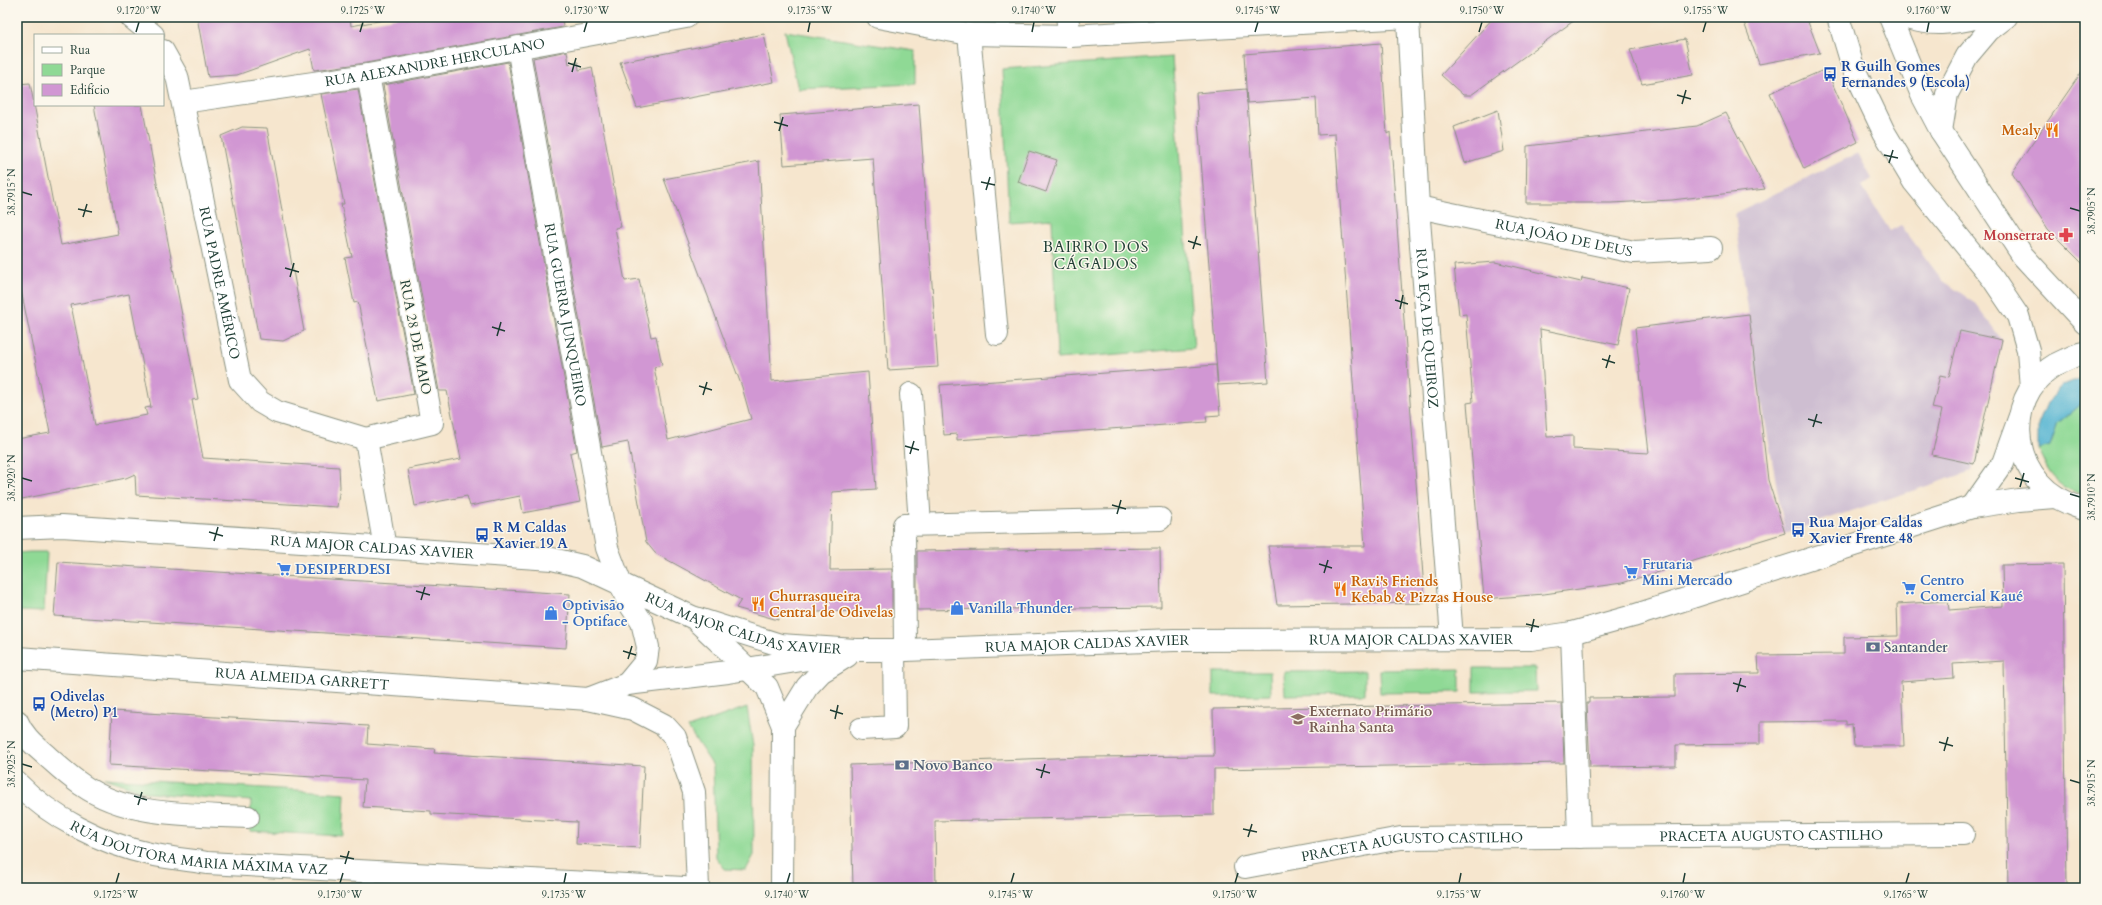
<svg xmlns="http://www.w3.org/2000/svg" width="2102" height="905" viewBox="0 0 2102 905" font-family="Cardo,serif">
  <rect width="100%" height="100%" fill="#fbf7ec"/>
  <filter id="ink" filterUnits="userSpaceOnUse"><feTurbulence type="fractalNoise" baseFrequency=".025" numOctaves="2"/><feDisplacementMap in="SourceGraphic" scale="8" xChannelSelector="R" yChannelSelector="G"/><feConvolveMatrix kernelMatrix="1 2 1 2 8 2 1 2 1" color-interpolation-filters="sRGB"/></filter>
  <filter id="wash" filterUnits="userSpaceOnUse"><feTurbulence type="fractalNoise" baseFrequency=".012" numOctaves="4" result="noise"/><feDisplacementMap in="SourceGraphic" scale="16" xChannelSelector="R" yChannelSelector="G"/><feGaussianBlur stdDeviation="0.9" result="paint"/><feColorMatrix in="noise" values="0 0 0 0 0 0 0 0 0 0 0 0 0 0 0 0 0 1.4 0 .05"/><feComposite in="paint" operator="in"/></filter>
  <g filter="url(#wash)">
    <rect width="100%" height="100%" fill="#f6e6ce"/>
    <path fill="#cebed1" d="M1858 153 1872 179 1861 186 1890 231 1901 225 1942 280 1975 303 2002 340 1972 471 1785 533 1757 376 1735 213Z"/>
    <path fill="#8fd995" stroke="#578b64" d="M785 31 915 51V84L798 89Z
      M1172 57 1194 348 1057 359 1052 219 1009 222 1002 69Z
      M2085 400V496C2056 485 2050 477 2038 449L2050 446 2058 423Z
      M30 552H47L44 612 17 611V553Z
      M1474 668H1535L1536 691 1474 692Z
      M1460 669V692L1380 693 1379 670Z
      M1365 671V694L1285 695 1284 672Z
      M1213 672H1270L1271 695 1213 696Z
      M747 707 753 746 754 855 746 870 725 869 716 857 713 766 688 728Z
      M104 778 345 793 343 836 250 831 251 801 149 793Z"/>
    <path fill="#53b4d1" stroke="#397882" d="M2085 377V400L2058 423 2050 446 2038 449V425L2047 403 2063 385Z"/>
    <g id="blocks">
      <path fill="#d197d3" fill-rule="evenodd" d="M197 17H350L351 26 400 17H562L563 27 366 63 314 70 310 49 237 75 208 77Z
        M1494 17H1579L1471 95H1463L1441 75Z
        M1742 17H1806L1820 53 1759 64Z
        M764 34 774 82 705 95 637 108 620 62Z
        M1685 39 1693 75 1642 84 1630 50Z
        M1381 43 1387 134 1390 132 1425 603 1277 605 1268 546H1365L1335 134 1318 135 1316 98 1247 103 1244 54Z
        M567 51 569 64 578 62 579 70 592 67 621 227 615 228 625 281 639 279 651 337 656 336 662 365 654 367 668 440 751 419 742 387 664 179 759 161 772 381 868 372 876 489 832 492 830 570 892 569V610L778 613V620L736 608 741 600 655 553 646 542 628 442 602 447 533 58Z
        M508 62 577 451 570 453 580 502 523 513 520 496 470 506 467 496 415 506 408 469 461 459 447 391H439L383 85Z
        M2085 67V266L2048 229 2012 173Z
        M1826 69 1858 142 1804 169 1770 93Z
        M30 83 61 245 118 234 94 105H142L198 399 192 400 203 458 339 467 340 487 337 507 136 495 135 474 126 478 17 500V439L50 433 17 270V84ZM129 294 151 407 145 408 147 415 95 425 71 305Z
        M358 89 414 394 378 401 358 302 354 303 345 258 352 257 341 204H344L321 94Z
        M1246 89 1268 382 1218 385 1196 93Z
        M919 104 938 367 888 370 873 158 784 165 780 115Z
        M1498 110 1504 151 1465 163 1454 127Z
        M1726 113 1765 189 1672 200 1611 203H1526L1527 146 1697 126Z
        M242 127 267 128 304 331 283 341 259 339 221 136Z
        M1029 151 1057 160 1046 192 1018 182Z
        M1495 262 1581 282 1582 278 1629 288 1618 345 1540 329 1547 437 1573 436V449L1649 453 1635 328 1749 314 1768 480 1785 533 1622 583 1544 594 1484 599 1467 403 1473 402 1466 314 1459 315 1454 265Z
        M1960 331 2002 340 1974 464 1932 455 1942 410 1932 408 1940 375 1949 377Z
        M1216 365 1220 415 1206 416 1207 422 957 440V434L944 435 940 385Z
        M1160 548 1161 607 917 610V551Z
        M58 562 570 594 566 648 54 616Z
        M2063 564 2067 888H2008L2004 661 1953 664 1954 678 1901 682 1904 746H1854L1852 724 1846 725V721L1760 722V744L1676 745V766L1590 767 1587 703H1589V698L1675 697V674L1759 673 1758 655 1844 654V637L1898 636 1897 604 1948 601 1949 610 2003 606 2002 565Z
        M1562 703 1564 763 1214 769V815L935 821 936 888H853L850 765 1084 757 1214 756 1213 709Z
        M112 711 368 726 367 744 435 749 434 753 644 766 640 848 576 844 577 822 431 814V811L363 807 365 780 109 765Z"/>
    </g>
  </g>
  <g filter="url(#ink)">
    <use href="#blocks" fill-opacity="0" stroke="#8a9281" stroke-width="1"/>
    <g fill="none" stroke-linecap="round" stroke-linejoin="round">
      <defs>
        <g id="minor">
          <path d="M131 17 153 35"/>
          <path d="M878 17 969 34 1070 36 1409 17"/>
          <path d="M1067 17 1070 36"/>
          <path d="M1904 17C1930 26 1953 24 1979 17"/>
          <path id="s1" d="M1408 18 1418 207 1452 638"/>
          <path d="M969 34 997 334"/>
          <path id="s2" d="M518 47 607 548 627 600 642 622 648 647 646 661 627 684"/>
          <path id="s3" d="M163 51 177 76 240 380 260 402 277 412 366 439"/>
          <path id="s4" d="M183 102 368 75 686 17"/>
          <path d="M1941 131 1947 94 1967 56 1989 30 2006 17"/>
          <path id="s5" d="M1418 207 1634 252 1711 248"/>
          <path d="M911 394 920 524"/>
          <path d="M366 439 432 423 368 75"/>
          <path d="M366 439 385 548"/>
          <path d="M1972 507 2003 463 2020 416"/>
          <path id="s6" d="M17 528 62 526 552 559 582 566 692 617 780 645 856 650H905L1174 640 1531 639 1572 633 1633 616 1972 507 2019 500 2054 497"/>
          <path d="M698 622 767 687 783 726 782 888"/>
          <path d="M1572 633 1579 837"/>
          <path d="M905 650 904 525 1160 519"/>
          <path id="s7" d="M17 658 588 699 627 684 728 672 820 657"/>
          <path d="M588 699 633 709 664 725 675 737 694 792 698 888"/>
          <path d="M17 721C23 737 37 747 49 758 59 767 70 777 82 785 129 818 194 814 248 817"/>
          <path d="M783 726 807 687 821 672 847 656"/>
          <path d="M861 729 895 727 894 650"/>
          <path id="s8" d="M17 783C51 818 103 844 150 854 169 858 188 860 207 863L684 888"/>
          <path id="s9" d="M1245 867 1401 838 1963 834"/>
        </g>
        <path id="major" d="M1838 17 1853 67 1884 132 1914 182 1993 279 2018 316 2028 350 2031 388
          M1890 17 1922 95 1941 131 2023 256 2085 323
          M2085 353C2078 353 2071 358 2065 360 2002 386 2005 477 2068 503 2073 505 2079 508 2085 509"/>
      </defs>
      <use href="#minor" stroke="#8a9281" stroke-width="24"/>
      <use href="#major" stroke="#8a9281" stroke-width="24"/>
      <use href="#minor" stroke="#fff" stroke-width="22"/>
      <use href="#major" stroke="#fff" stroke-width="22"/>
    </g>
  </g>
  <path fill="none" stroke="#1f3d34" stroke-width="1.5" d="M136 32 139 22M360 32 363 22M584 32 587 22M808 32 810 22M1032 32 1034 22M1255 32 1258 22M1479 32 1482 22M1703 32 1706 22M1927 32 1929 22M568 63 581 67M572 72 576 58M1677 95 1691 99M1682 104 1686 90M774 122 788 126M779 131 783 117M1884 155 1898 158M1889 163 1893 150M981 182 995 185M986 190 990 177M22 192 32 195M2070 208 2080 211M78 209 92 212M83 217 87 204M1188 241 1201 245M1193 249 1197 236M285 268 299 272M290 277 294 263M1395 300 1408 304M1400 309 1403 295M492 327 505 331M497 336 501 322M1602 359 1615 363M1606 368 1610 355M699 386 712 390M703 395 707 382M1808 419 1822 423M1813 427 1817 414M905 446 919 450M910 454 914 441M22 478 32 481M2015 478 2029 482M2020 487 2024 473M2070 494 2080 497M1112 505 1126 509M1117 514 1121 500M209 532 223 536M214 541 218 527M1319 564 1332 568M1324 573 1328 560M416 591 430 595M421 600 425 587M1526 624 1539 627M1531 632 1534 619M623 651 636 655M628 659 632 646M1733 683 1746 687M1737 692 1741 678M830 710 843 714M835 719 838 705M1939 742 1953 746M1944 751 1948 737M22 764 32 767M1036 769 1050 773M1041 778 1045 764M2070 780 2080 783M134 796 147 800M138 805 142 792M1243 829 1257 832M1248 837 1252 824M340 856 354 859M345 864 349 851M116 883 119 873M340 883 343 873M564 883 566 873M787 883 790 873M1011 883 1014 873M1235 883 1238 873M1459 883 1461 873M1683 883 1685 873M1906 883 1909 873"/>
  <defs>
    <symbol id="bus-bare" viewBox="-9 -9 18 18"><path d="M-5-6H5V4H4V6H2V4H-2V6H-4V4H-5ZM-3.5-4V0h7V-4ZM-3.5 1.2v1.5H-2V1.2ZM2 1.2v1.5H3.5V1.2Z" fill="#1a4fb4" stroke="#fbf7ec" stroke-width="2.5" paint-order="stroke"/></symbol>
    <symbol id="restaurant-bare" viewBox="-9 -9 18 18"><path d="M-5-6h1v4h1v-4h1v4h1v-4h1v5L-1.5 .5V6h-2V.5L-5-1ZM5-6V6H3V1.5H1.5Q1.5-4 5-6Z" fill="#e8710a" stroke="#fbf7ec" stroke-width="2.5" paint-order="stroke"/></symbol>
    <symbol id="pharmacy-bare" viewBox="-9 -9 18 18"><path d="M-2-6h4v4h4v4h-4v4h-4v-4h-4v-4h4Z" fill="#e0444e" stroke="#fbf7ec" stroke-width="2.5" paint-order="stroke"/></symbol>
    <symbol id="supermarket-bare" viewBox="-9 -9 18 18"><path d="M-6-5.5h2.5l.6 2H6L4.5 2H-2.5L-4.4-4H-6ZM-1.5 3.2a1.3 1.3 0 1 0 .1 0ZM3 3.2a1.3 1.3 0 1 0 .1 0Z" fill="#3f7fe0" stroke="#fbf7ec" stroke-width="2.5" paint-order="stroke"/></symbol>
    <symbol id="shop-bare" viewBox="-9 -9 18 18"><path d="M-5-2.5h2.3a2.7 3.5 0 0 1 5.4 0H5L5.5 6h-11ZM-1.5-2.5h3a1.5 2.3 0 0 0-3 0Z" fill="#3f7fe0" stroke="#fbf7ec" stroke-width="2.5" paint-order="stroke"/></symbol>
    <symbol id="bank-bare" viewBox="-9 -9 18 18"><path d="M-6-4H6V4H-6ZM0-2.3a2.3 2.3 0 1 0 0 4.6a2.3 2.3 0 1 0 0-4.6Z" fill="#5c6f8a" stroke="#fbf7ec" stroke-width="2.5" paint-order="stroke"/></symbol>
    <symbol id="school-bare" viewBox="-9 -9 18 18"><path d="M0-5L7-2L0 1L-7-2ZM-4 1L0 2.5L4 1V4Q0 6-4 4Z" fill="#8d6e63" stroke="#fbf7ec" stroke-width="2.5" paint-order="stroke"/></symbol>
  </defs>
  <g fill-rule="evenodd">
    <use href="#bus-bare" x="1820" y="64" width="20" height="20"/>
    <use href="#restaurant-bare" x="2042" y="120" width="20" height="20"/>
    <use href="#pharmacy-bare" x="2056" y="225" width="20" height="20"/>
    <use href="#bus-bare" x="1788" y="520" width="20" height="20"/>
    <use href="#bus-bare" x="472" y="525" width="20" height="20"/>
    <use href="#supermarket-bare" x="274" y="559" width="20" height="20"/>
    <use href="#supermarket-bare" x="1621" y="562" width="20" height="20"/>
    <use href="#supermarket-bare" x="1899" y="578" width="20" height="20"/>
    <use href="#restaurant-bare" x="1330" y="579" width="20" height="20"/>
    <use href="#restaurant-bare" x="748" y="594" width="20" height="20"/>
    <use href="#shop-bare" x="947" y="598" width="20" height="20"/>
    <use href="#shop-bare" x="541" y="603" width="20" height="20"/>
    <use href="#bank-bare" x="1863" y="637" width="20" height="20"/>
    <use href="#bus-bare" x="29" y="694" width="20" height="20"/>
    <use href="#school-bare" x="1288" y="709" width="20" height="20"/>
    <use href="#bank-bare" x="892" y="755" width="20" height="20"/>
  </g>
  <g text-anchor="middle" stroke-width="3" stroke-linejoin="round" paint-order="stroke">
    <g font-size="14" fill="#1f3d34" stroke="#fbf7ec">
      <text dy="5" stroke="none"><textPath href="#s4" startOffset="255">RUA ALEXANDRE HERCULANO</textPath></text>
      <text dy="5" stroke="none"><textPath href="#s5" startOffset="149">RUA JOÃO DE DEUS</textPath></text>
      <text dy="5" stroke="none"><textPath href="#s3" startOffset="240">RUA PADRE AMÉRICO</textPath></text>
      <text dy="5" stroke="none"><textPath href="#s2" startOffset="272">RUA GUERRA JUNQUEIRO</textPath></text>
      <text dy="5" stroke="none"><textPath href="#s1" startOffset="311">RUA EÇA DE QUEIROZ</textPath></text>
      <text transform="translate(416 337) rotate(79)" y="5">RUA 28 DE MAIO</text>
      <text dy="5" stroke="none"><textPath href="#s6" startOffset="356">RUA MAJOR CALDAS XAVIER</textPath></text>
      <text dy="5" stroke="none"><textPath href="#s6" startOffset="740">RUA MAJOR CALDAS XAVIER</textPath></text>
      <text dy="5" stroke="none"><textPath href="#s6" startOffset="1412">RUA MAJOR CALDAS XAVIER</textPath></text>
      <text dy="5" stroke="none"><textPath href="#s6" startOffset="1088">RUA MAJOR CALDAS XAVIER</textPath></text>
      <text dy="5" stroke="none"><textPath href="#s7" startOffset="286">RUA ALMEIDA GARRETT</textPath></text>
      <text dy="5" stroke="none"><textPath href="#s9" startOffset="529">PRACETA AUGUSTO CASTILHO</textPath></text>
      <text dy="5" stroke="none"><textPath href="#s8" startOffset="200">RUA DOUTORA MARIA MÁXIMA VAZ</textPath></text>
      <text dy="5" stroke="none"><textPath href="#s9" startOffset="169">PRACETA AUGUSTO CASTILHO</textPath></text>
    </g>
    <g font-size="14" font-weight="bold" fill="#164399" stroke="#fbf7ec" text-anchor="start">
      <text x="1841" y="71">R Guilh Gomes<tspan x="1841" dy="16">Fernandes 9 (Escola)</tspan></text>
      <text x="1809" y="527">Rua Major Caldas<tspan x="1809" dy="16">Xavier Frente 48</tspan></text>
      <text x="493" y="532">R M Caldas<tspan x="493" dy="16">Xavier 19 A</tspan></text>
      <text x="50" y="701">Odivelas<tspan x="50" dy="16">(Metro) P1</tspan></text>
    </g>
    <g font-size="14" font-weight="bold" fill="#c56008" stroke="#fbf7ec" text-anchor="start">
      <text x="2041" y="135" text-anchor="end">Mealy</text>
      <text x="1351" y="586">Ravi's Friends<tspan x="1351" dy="16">Kebab &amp; Pizzas House</tspan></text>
      <text x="769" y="601">Churrasqueira<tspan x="769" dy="16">Central de Odivelas</tspan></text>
    </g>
    <g font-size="14" font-weight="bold" fill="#be3a42" stroke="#fbf7ec" text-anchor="end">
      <text x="2055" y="240">Monserrate</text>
    </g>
    <g font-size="14" font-weight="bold" fill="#366cbe" stroke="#fbf7ec" text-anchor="start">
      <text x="1642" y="569">Frutaria<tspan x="1642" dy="16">Mini Mercado</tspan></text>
      <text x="295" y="574">DESIPERDESI</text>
      <text x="1920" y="585">Centro<tspan x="1920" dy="16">Comercial Kaué</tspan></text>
      <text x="562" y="610">Optivisão<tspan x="562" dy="16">- Optiface</tspan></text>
      <text x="968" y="613">Vanilla Thunder</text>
    </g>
    <g font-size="14" font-weight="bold" fill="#4e5e75" stroke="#fbf7ec" text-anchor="start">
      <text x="1884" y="652">Santander</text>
      <text x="913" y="770">Novo Banco</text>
    </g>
    <g font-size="14" font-weight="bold" fill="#785e54" stroke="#fbf7ec" text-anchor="start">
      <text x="1309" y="716">Externato Primário<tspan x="1309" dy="16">Rainha Santa</tspan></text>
    </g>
    <g font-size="15" letter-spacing="1" fill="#1f3d34" stroke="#fbf7ec">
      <text x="1096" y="252">BAIRRO DOS<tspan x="1096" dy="17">CÁGADOS</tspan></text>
    </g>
  </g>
  <rect width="2102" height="905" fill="none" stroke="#fbf7ec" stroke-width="44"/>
  <rect x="34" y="34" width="130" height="72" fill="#fbf7ec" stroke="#a3ada2"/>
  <rect x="42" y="47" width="20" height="6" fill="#ffffff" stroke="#a3ada2"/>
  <text x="70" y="54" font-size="12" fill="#1f3d34">Rua</text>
  <rect x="42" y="64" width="20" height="12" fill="#8fd995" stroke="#a3ada2"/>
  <text x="70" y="74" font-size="12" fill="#1f3d34">Parque</text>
  <rect x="42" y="84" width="20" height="12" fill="#d197d3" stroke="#a3ada2"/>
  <text x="70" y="94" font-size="12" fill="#1f3d34">Edifício</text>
  <rect x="22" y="22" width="2058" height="861" fill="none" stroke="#1f3d34" stroke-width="1.5"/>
  <g font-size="10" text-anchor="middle" fill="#1f3d34">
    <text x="139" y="14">9.1720°W</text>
    <text x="363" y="14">9.1725°W</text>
    <text x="587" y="14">9.1730°W</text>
    <text x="810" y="14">9.1735°W</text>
    <text x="1034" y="14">9.1740°W</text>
    <text x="1258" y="14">9.1745°W</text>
    <text x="1482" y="14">9.1750°W</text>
    <text x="1706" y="14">9.1755°W</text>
    <text x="1929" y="14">9.1760°W</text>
    <text transform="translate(11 192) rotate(-90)" y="4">38.7915°N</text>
    <text transform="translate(2091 211) rotate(-90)" y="4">38.7905°N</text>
    <text transform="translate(11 478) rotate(-90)" y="4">38.7920°N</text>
    <text transform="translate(2091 497) rotate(-90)" y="4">38.7910°N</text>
    <text transform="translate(11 764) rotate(-90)" y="4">38.7925°N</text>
    <text transform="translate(2091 783) rotate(-90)" y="4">38.7915°N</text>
    <text x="116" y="898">9.1725°W</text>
    <text x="340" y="898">9.1730°W</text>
    <text x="564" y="898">9.1735°W</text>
    <text x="787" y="898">9.1740°W</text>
    <text x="1011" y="898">9.1745°W</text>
    <text x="1235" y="898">9.1750°W</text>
    <text x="1459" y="898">9.1755°W</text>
    <text x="1683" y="898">9.1760°W</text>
    <text x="1906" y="898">9.1765°W</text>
  </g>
</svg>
